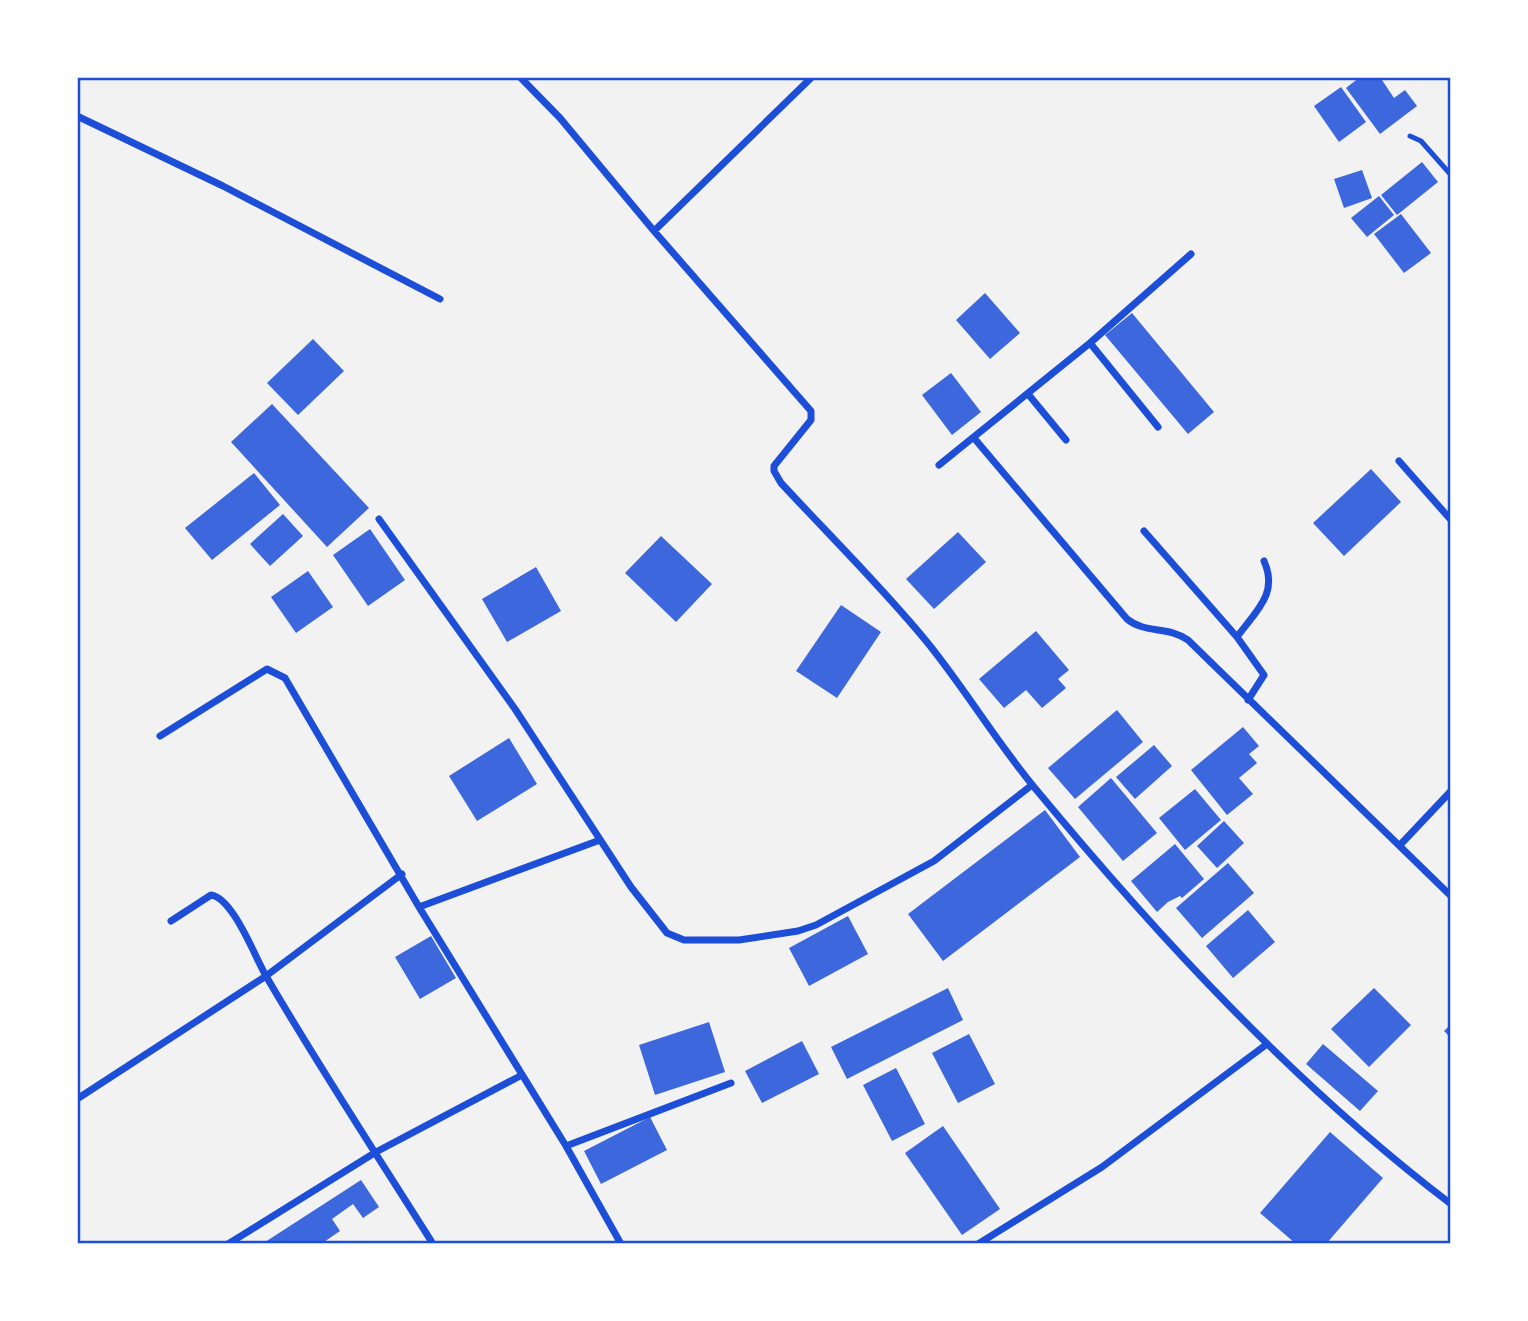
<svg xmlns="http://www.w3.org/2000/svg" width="1528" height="1321" viewBox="0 0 1528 1321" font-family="'Open Sans',sans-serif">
  <rect width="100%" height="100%" fill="#f2f2f2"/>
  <path fill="#3d67dc" d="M1360 77H1380L1394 98 1405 90 1417 106 1380 134 1346 88Z
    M1341 87 1366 122 1339 142 1314 106Z
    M1422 162 1438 182 1397 215 1381 195Z
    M1362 170 1372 198 1344 208 1334 179Z
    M1379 196 1394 215 1367 237 1351 218Z
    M1401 214 1431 253 1404 273 1374 234Z
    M985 293 1020 333 990 359 956 320Z
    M1132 313 1214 412 1188 434 1105 335Z
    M313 339 344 371 298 415 267 383Z
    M951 373 981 412 952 435 922 395Z
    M272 404 369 508 327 547 231 442Z
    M1371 469 1401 502 1344 556 1313 523Z
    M254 473 280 505 212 560 185 528Z
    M283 514 303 536 270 566 250 544Z
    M370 529 405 580 368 606 333 555Z
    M958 532 986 562 934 609 906 579Z
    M661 536 712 584 676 622 625 573Z
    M536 567 561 611 507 642 482 599Z
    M308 571 333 607 296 633 271 597Z
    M841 605 881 632 837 698 796 671Z
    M1036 631 1069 670 1058 679 1066 688 1042 708 1026 690 1004 708 979 679Z
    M1117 710 1143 742 1075 799 1048 768Z
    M1243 727 1259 746 1249 754 1257 763 1239 778 1253 794 1227 815 1191 770Z
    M509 738 537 784 477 821 449 776Z
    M1154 745 1172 766 1135 799 1116 777Z
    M1111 778 1157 833 1123 861 1078 807Z
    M1195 789 1221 820 1185 850 1159 818Z
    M1045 810 1080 857 943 961 908 914Z
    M1224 821 1244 843 1217 868 1197 846Z
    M1175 844 1204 879 1182 898 1180 896 1168 902 1157 912 1131 881Z
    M1228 863 1254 893 1202 938 1176 908Z
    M1248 910 1275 942 1233 978 1206 946Z
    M848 916 868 954 809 986 789 948Z
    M431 936 456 978 420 999 395 957Z
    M948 988 963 1020 847 1079 831 1047Z
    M1374 988 1411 1025 1369 1067 1331 1029Z
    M709 1022 725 1072 655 1095 639 1045Z
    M1451 1024V1038L1444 1031Z
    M969 1034 995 1084 958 1103 932 1053Z
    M802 1041 819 1074 762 1103 745 1071Z
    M1323 1044 1378 1091 1360 1111 1306 1064Z
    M896 1068 925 1124 892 1141 863 1085Z
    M650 1117 667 1150 601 1184 584 1151Z
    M943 1126 1000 1209 962 1235 905 1153Z
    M1330 1132 1383 1178 1326 1244H1296L1260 1213Z
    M361 1180 379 1207 363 1218 353 1204 332 1219 340 1231 321 1244H262Z"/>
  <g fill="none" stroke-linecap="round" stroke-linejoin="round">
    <path stroke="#1d4ed8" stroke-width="5" d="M1410 136 1421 141 1451 175"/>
    <path stroke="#1d4ed8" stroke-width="7" d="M520 77 560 118 654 231 811 411V420L774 466V471L781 483C830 536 882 587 927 642 965 689 996 741 1034 787 1159 938 1295 1085 1451 1204
      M77 116 223 186 440 299
      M654 231 812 77
      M1090 343 1158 427
      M1028 394 1066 440
      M974 438 1127 619C1145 634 1169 626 1188 640L1451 896
      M1399 461 1451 520
      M939 465 1090 343 1191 254
      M379 519 515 709 631 887 667 933 684 940H739L798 931 816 925 934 861 1032 785
      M1144 531 1237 637
      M1248 700 1264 675 1237 637C1255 612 1279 594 1264 561
      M160 736 267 669 285 678 419 907 566 1146 621 1244
      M1401 844 1451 791
      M419 907 600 840
      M171 921 211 895C233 898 255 957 266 976 319 1067 377 1155 433 1244
      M77 1099 266 976 402 874
      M566 1146 731 1083
      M228 1244 376 1152 522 1075
      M978 1244 1102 1167 1267 1044"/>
  </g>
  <rect width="1528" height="1321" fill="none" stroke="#ffffff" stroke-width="158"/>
  <rect x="79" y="79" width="1370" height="1163" fill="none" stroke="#1d4ed8" stroke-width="2.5"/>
</svg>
